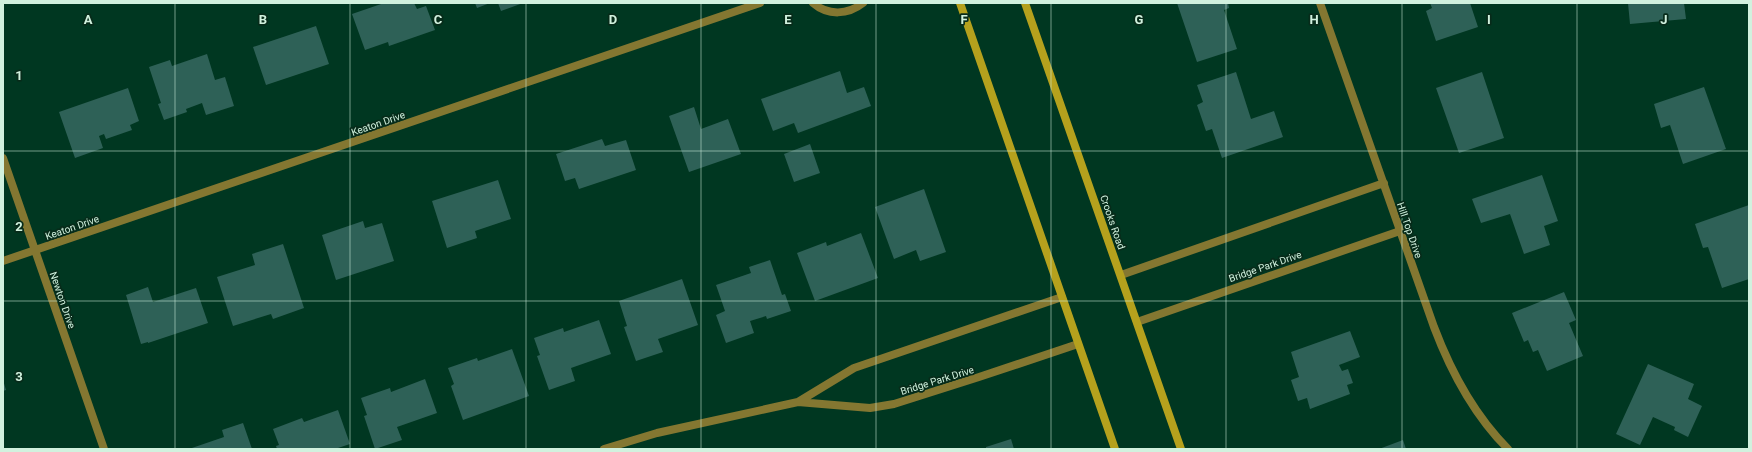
<svg xmlns="http://www.w3.org/2000/svg" width="1752" height="452" viewBox="0 0 1752 452" font-family="Roboto,sans-serif">
  <rect width="100%" height="100%" fill="#003721"/>
  <path fill="#2e6157" d="M384 3H414L417 9 426 6 435 30 389 46 388 42 365 50 352 14Z
    M475 3H490L477 8Z
    M498 3H523L501 11Z
    M1177 3H1228L1229 8 1224 10 1237 49 1197 62Z
    M1430 3H1470L1478 27 1436 41 1426 11 1432 8Z
    M1628 3H1684L1686 19 1630 24Z
    M316 26 329 64 266 85 253 47Z
    M207 54 215 80 225 77 234 106 206 115 202 103 186 109 187 112 164 120 158 104 161 103 149 67 170 60 172 66Z
    M840 71 847 93 864 87 871 106 798 133 794 123 773 131 761 99Z
    M1236 72 1251 119 1274 111 1283 137 1222 158 1212 129 1206 131 1197 105 1203 102 1197 85Z
    M1482 72 1504 138 1459 153 1436 88Z
    M1704 87 1726 149 1683 164 1670 125 1661 128 1654 104Z
    M128 88 139 121 130 125 132 130 106 139 104 134 99 136 103 148 75 158 59 112Z
    M694 107 701 129 728 119 741 154 689 172 669 116Z
    M602 139 605 146 626 140 636 170 579 189 575 178 565 181 556 154Z
    M810 144 820 173 794 182 784 154Z
    M1542 175 1558 221 1544 226 1550 245 1524 254 1510 214 1481 223 1472 199Z
    M498 180 511 219 475 231 477 238 447 248 432 201Z
    M924 189 946 252 920 261 916 250 894 259 875 207Z
    M1749 205V279L1722 288 1708 247 1703 248 1695 224Z
    M363 221 365 228 382 223 394 261 336 280 322 235Z
    M861 233 878 278 815 301 797 253 826 242 827 246Z
    M283 244 304 308 273 319 271 314 233 326 217 277 255 265 252 254Z
    M770 260 782 295 785 294 791 311 767 319 766 316 750 321 754 333 726 343 716 315 725 311 716 285 751 273 749 267Z
    M682 279 698 325 658 339 663 352 636 361 624 327 627 326 619 301Z
    M148 287 153 302 196 288 208 323 148 343V342L141 344 126 295Z
    M1564 292 1576 320 1569 323 1583 356 1547 371 1538 350 1533 352 1528 340 1524 342 1512 313Z
    M599 320 611 354 571 368 575 381 549 390 537 356 540 355 534 338 563 328 564 332Z
    M1350 331 1360 357 1339 365 1342 371 1348 369 1353 383 1347 385 1350 394 1310 409 1307 398 1298 401 1291 380 1299 377 1291 352Z
    M512 349 529 396 463 420 451 386 454 384 448 368 477 358 478 361Z
    M1648 364 1694 384 1688 399 1702 406 1688 437 1674 430 1675 427 1653 417 1640 445 1616 434Z
    M425 379 437 413 397 427 402 440 375 449 364 416 367 415 361 398 390 388 391 392Z
    M3 380 6 390 3 391Z
    M338 410 350 444 335 449H277L276 446 279 445 273 429 302 418 304 422Z
    M243 423 252 449H189L224 437 222 430Z
    M1011 439 1014 449H986V447Z
    M1403 440 1406 449H1379Z"/>
  <g fill="none" stroke-linecap="round" stroke-linejoin="round">
    <path stroke="#847731" stroke-width="8" d="M813 3C828 16 848 15 863 3
      M1320 3 1434 327C1451 372 1474 415 1508 449
      M3 158 104 449
      M3 261 760 3
      M1121 275 1384 183
      M1137 322 1400 231
      M798 402 854 368 1062 297
      M604 449 657 433 798 402 870 408 894 404 979 377 1078 344"/>
    <path stroke="#b5a11d" stroke-width="8" d="M960 3 1115 449
      M1025 3 1181 449"/>
  </g>
  <path fill="none" stroke="#d1f1de" stroke-width="1" stroke-opacity="0.55" d="M175 3V449M350 3V449M526 3V449M701 3V449M876 3V449M1051 3V449M1226 3V449M1402 3V449M1577 3V449M3 151H1749M3 301H1749"/>
  <g text-anchor="middle" stroke-width="3.5" stroke-linejoin="round" paint-order="stroke">
    <g font-size="10" fill="#d1f1de" stroke="#072b1a">
      <text transform="translate(378 123) rotate(-19)" y="4">Keaton Drive</text>
      <text transform="translate(1113 222) rotate(71)" y="4">Crooks Road</text>
      <text transform="translate(72 227) rotate(-19)" y="4">Keaton Drive</text>
      <text transform="translate(1410 230) rotate(71)" y="4">Hill Top Drive</text>
      <text transform="translate(1265 266) rotate(-19)" y="4">Bridge Park Drive</text>
      <text transform="translate(63 300) rotate(71)" y="4">Newton Drive</text>
      <text transform="translate(937 380) rotate(-17)" y="4">Bridge Park Drive</text>
    </g>
  </g>
  <g font-size="13" text-anchor="middle" font-weight="bold" fill="#d1f1de" stroke="#072b1a" stroke-width="3.5" stroke-linejoin="round" paint-order="stroke">
    <text x="88" y="24">A</text>
    <text x="263" y="24">B</text>
    <text x="438" y="24">C</text>
    <text x="613" y="24">D</text>
    <text x="788" y="24">E</text>
    <text x="964" y="24">F</text>
    <text x="1139" y="24">G</text>
    <text x="1314" y="24">H</text>
    <text x="1489" y="24">I</text>
    <text x="1664" y="24">J</text>
    <text x="19" y="80">1</text>
    <text x="19" y="231">2</text>
    <text x="19" y="381">3</text>
  </g>
  <rect width="1752" height="452" fill="none" stroke="#d1f1de" stroke-width="8"/>
</svg>
